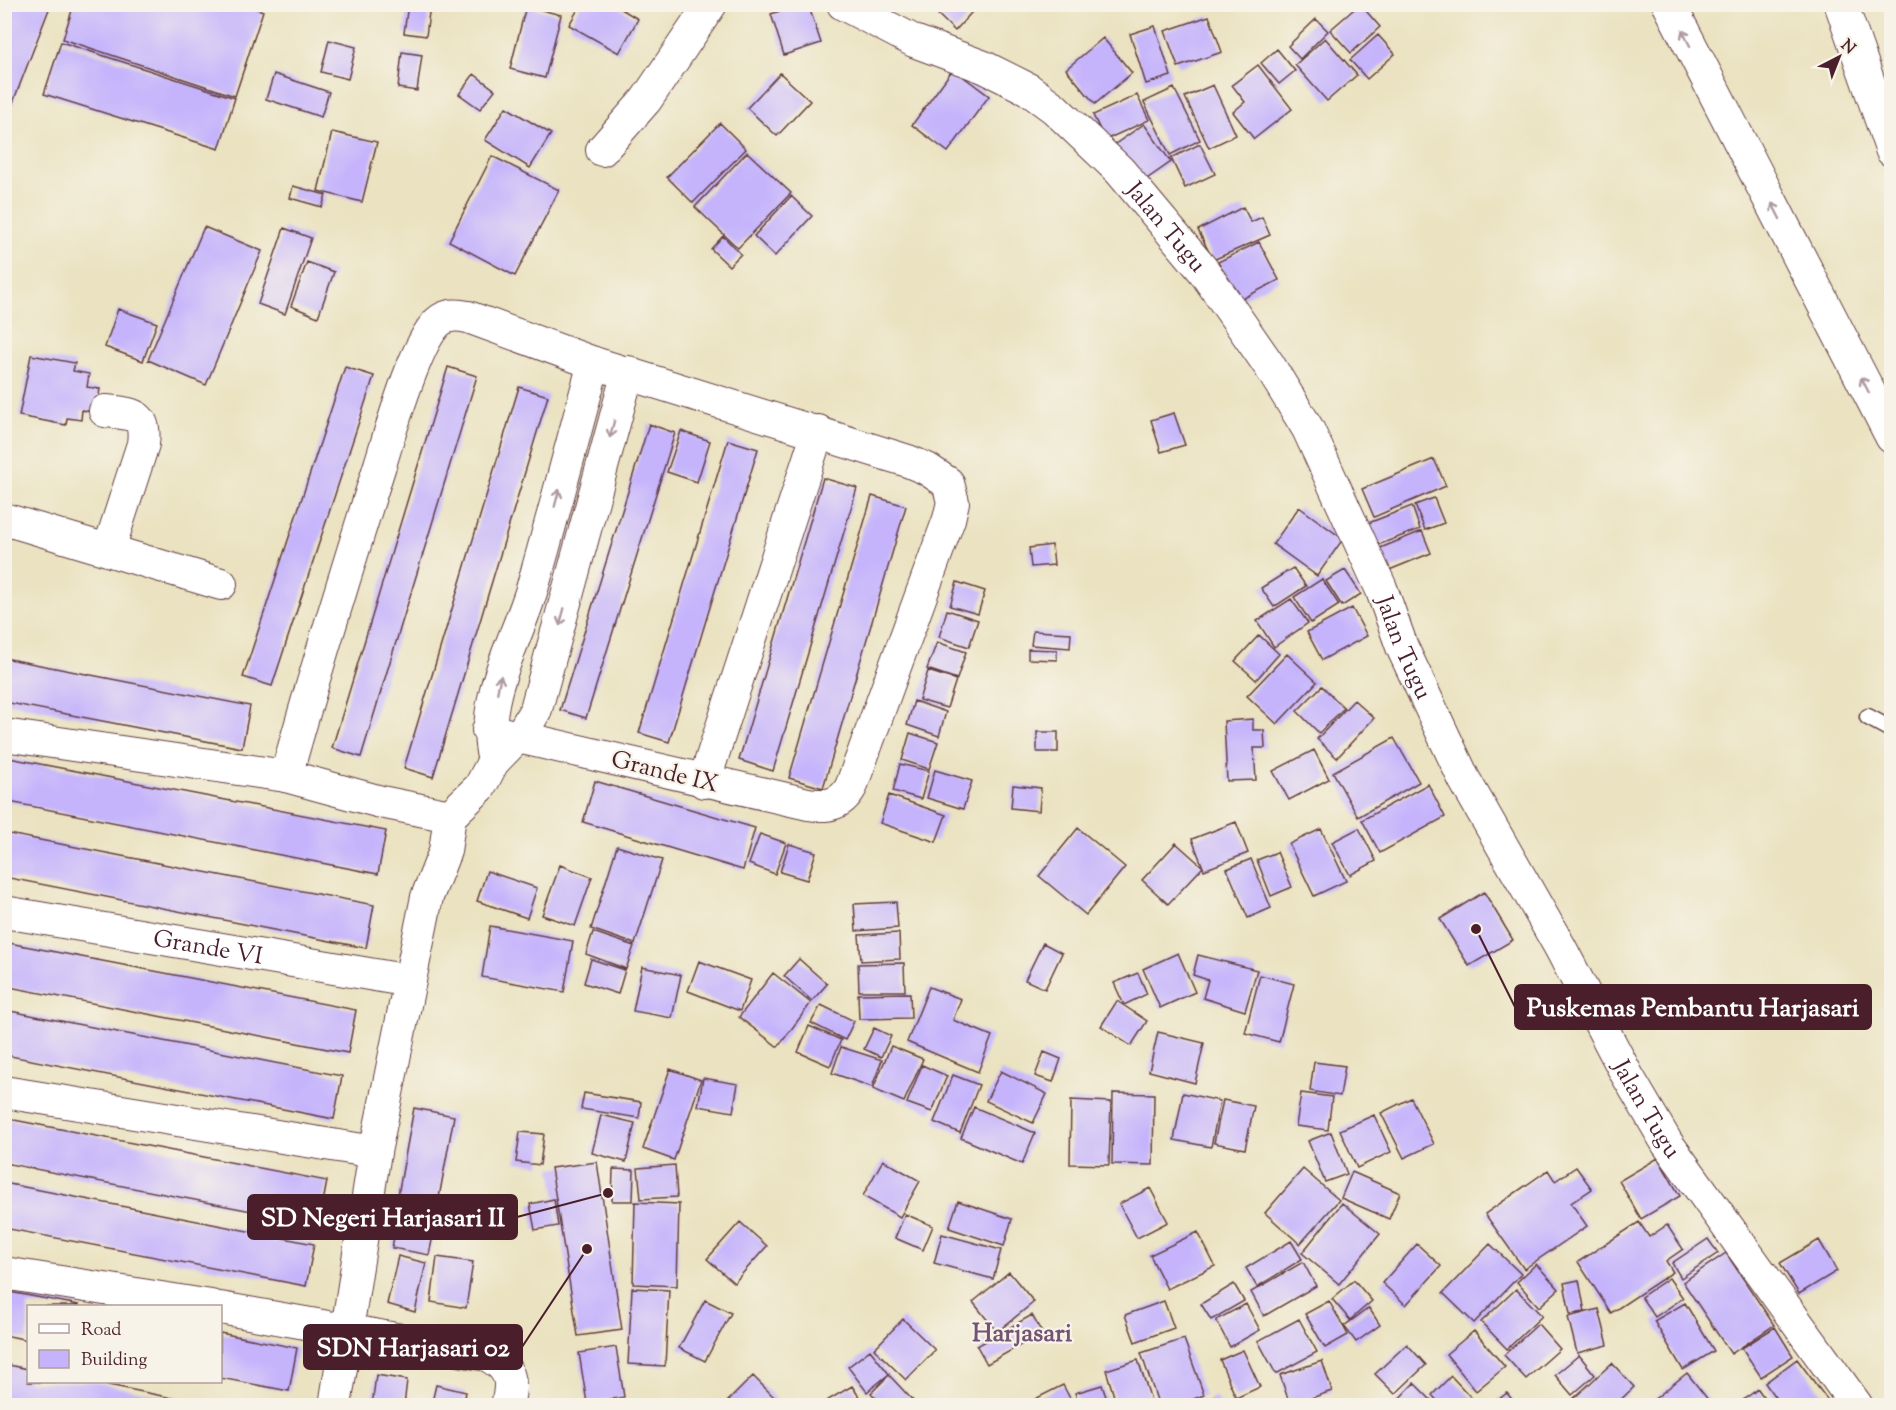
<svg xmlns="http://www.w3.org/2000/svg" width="1896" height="1410" viewBox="0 0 1896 1410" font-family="'Sorts Mill Goudy',serif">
  <rect width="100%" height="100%" fill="#f7f3e8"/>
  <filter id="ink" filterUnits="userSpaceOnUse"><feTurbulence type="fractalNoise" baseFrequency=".0167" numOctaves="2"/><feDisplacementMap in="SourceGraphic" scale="12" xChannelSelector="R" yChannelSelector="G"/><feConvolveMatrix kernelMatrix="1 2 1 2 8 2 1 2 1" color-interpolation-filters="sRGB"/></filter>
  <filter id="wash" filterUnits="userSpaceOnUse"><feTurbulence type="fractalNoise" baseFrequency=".008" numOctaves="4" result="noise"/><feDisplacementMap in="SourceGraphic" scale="24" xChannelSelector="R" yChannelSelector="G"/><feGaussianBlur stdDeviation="1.35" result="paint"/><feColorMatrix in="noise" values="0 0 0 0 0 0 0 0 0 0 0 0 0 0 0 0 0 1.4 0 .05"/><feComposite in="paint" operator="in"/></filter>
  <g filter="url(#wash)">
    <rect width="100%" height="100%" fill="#eae2c0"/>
    <g id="blocks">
      <path fill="#c5b4fc" d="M9 4H51L5 123 4 16Z
        M74 4H244L263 11 235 96 63 39Z
        M408 4 430 5 426 36 404 33Z
        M581 4H613L638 19 619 53 569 25Z
        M800 4H808L821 43 784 55 771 14Z
        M927 4H979L955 31Z
        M1360 4 1380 27 1351 53 1330 30Z
        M526 6 561 15 545 78 510 69Z
        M1209 16 1222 52 1178 67 1165 31Z
        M1316 19 1328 31 1300 59 1288 46Z
        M1155 26 1171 76 1146 84 1130 34Z
        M1378 35 1395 54 1367 79 1350 60Z
        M1103 38 1132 73 1095 104 1066 69Z
        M1325 38 1357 75 1327 101 1295 65Z
        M329 40 356 47 348 79 321 72Z
        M61 42 235 98 219 149 44 94Z
        M1277 49 1295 71 1279 84 1261 63Z
        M402 52 422 55 417 91 398 88Z
        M1258 65 1292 109 1254 139 1233 112 1245 102 1232 85Z
        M953 69 989 96 948 152 912 125Z
        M780 73 810 101 777 136 747 108Z
        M274 74 329 92 321 117 266 99Z
        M474 74 495 90 480 109 459 94Z
        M1213 85 1236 135 1209 148 1185 97Z
        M1174 88 1200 140 1170 155 1144 102Z
        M1137 95 1149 120 1105 140 1093 115Z
        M506 107 551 134 530 168 485 140Z
        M720 123 746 149 693 203 667 177Z
        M1144 124 1171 162 1141 183 1114 145Z
        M332 132 377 142 362 202 318 191Z
        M1200 144 1215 174 1185 188 1171 158Z
        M747 152 791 193 738 248 695 207Z
        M492 156 559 190 515 276 449 241Z
        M293 186 326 195 322 207 290 198Z
        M791 196 812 216 775 256 754 236Z
        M1243 207 1251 222 1262 217 1270 235 1213 260 1198 230Z
        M204 227 262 251 206 385 148 360Z
        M284 228 311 238 285 314 258 304Z
        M723 236 741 254 729 266 711 249Z
        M1259 242 1279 280 1238 301 1218 262Z
        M307 262 334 272 318 317 291 306Z
        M118 309 157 323 143 361 105 347Z
        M31 355 75 363 73 371 89 374 87 387 100 389 96 413 82 410 81 420 67 418 66 425 19 416Z
        M345 367 374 376 272 686 243 677Z
        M448 367 477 376 361 757 332 748Z
        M519 387 548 396 433 777 404 768Z
        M1174 413 1185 445 1161 452 1151 420Z
        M649 424 675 433 586 718 560 710Z
        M681 431 710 441 697 482 667 472Z
        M728 440 758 449 669 742 639 733Z
        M1434 459 1446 486 1374 517 1362 489Z
        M823 478 857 488 773 771 739 760Z
        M872 496 906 506 823 788 789 778Z
        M1434 498 1444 523 1425 530 1415 505Z
        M1412 506 1420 529 1375 546 1366 524Z
        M1299 507 1343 539 1317 576 1273 544Z
        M1422 531 1431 553 1382 573 1373 551Z
        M1052 545 1054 565 1031 567 1029 548Z
        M1293 568 1306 586 1274 607 1261 588Z
        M1345 570 1361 594 1342 606 1326 581Z
        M1322 579 1339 605 1311 623 1294 597Z
        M957 582 985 591 978 614 950 606Z
        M1291 599 1308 623 1274 647 1257 621Z
        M1352 608 1367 636 1322 660 1307 632Z
        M947 610 978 620 969 647 939 637Z
        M1033 631 1071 633 1070 648 1031 645Z
        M1259 635 1279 654 1256 680 1235 661Z
        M937 642 966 652 957 679 927 669Z
        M1028 649 1057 650V660L1028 659Z
        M1287 654 1317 682 1277 724 1247 696Z
        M4 658 250 706 242 748 4 702Z
        M928 671 956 680 947 708 919 700Z
        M1322 686 1344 708 1319 733 1297 711Z
        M1354 700 1374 718 1337 758 1317 739Z
        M914 701 946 712 939 736 907 725Z
        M1253 719V730H1264L1265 748H1254L1256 780 1227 781 1224 721Z
        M1037 732H1058V752H1037Z
        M910 733 938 742 929 769 902 760Z
        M1394 738 1419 782 1358 817 1333 772Z
        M1314 750 1329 779 1289 800 1273 771Z
        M4 757 386 831 378 874 4 801Z
        M900 764 929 771 921 799 893 791Z
        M935 770 972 781 963 809 927 798Z
        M595 781 755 828 743 870 583 822Z
        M1428 784 1445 817 1380 853 1362 820Z
        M1013 785 1041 788 1039 811 1011 808Z
        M889 795 946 815 936 842 880 823Z
        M1236 822 1248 853 1204 870 1192 839Z
        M1078 828 1125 867 1086 915 1039 876Z
        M1359 828 1376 861 1350 875 1332 842Z
        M1321 829 1346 881 1314 896 1289 844Z
        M4 833 374 905 366 948 4 877Z
        M760 834 786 843 775 874 749 864Z
        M1176 843 1203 867 1168 904 1142 880Z
        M789 844 816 852 807 880 780 872Z
        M617 846 662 860 635 944 591 929Z
        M1277 852 1292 887 1271 896 1257 860Z
        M1251 859 1271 908 1248 918 1227 869Z
        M560 865 592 877 575 926 542 915Z
        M487 871 537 888 527 918 477 901Z
        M1484 892 1513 940 1469 966 1440 919Z
        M896 902 898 928 856 931 854 904Z
        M490 926 573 941 564 992 482 977Z
        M593 932 634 946 626 969 586 954Z
        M899 933 900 959 861 961 859 935Z
        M4 942 356 1010 348 1053 4 986Z
        M1043 943 1062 953 1045 989 1025 980Z
        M1178 953 1195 992 1160 1008 1143 969Z
        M1198 955 1257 970 1245 1011 1203 998 1208 980 1193 975Z
        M591 959 625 970 618 994 584 983Z
        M799 959 827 984 812 1001 784 976Z
        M699 961 751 980 740 1011 688 991Z
        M904 963 905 991H859L858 964Z
        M642 967 681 975 672 1018 633 1011Z
        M773 973 811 1003 778 1047 739 1017Z
        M1138 973 1147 994 1124 1005 1114 983Z
        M1260 975 1294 984 1279 1042 1245 1033Z
        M929 987 961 999 953 1020 992 1036 978 1072 907 1042Z
        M910 993 911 1018 859 1019 858 994Z
        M1117 1001 1147 1021 1131 1046 1101 1026Z
        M821 1005 854 1021 845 1040 811 1023Z
        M5 1010 342 1076 334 1119 5 1055Z
        M809 1026 841 1040 830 1066 798 1052Z
        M874 1028 891 1036 881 1057 864 1049Z
        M1158 1032 1204 1043 1195 1083 1149 1071Z
        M891 1046 923 1059 904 1102 873 1089Z
        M841 1047 882 1060 872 1087 832 1073Z
        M1044 1052 1061 1059 1053 1082 1035 1076Z
        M1314 1062 1345 1066 1340 1096 1310 1091Z
        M922 1065 947 1076 932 1112 907 1103Z
        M670 1069 701 1080 674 1160 643 1149Z
        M1001 1071 1047 1094 1033 1123 986 1101Z
        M953 1075 979 1085 960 1133 934 1122Z
        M703 1078 738 1084 733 1112 698 1106Z
        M584 1093 641 1102 639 1118 581 1109Z
        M1113 1093 1154 1094 1153 1165 1112 1164Z
        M1183 1093 1220 1101 1211 1147 1174 1140Z
        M1301 1093 1332 1097 1328 1130 1296 1126Z
        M1411 1098 1434 1144 1404 1158 1381 1113Z
        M1071 1100 1111 1102 1109 1165 1070 1164Z
        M1223 1100 1254 1106 1245 1149 1214 1143Z
        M974 1107 1035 1133 1022 1164 961 1138Z
        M414 1108 454 1116 436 1214 396 1206Z
        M601 1115 635 1123 626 1162 592 1153Z
        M1374 1115 1391 1152 1357 1168 1340 1130Z
        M4 1118 327 1181 319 1224 4 1163Z
        M520 1132 544 1134 540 1165 516 1162Z
        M1331 1132 1347 1174 1325 1182 1308 1141Z
        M1658 1158 1680 1196 1641 1219 1619 1181Z
        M883 1160 920 1181 900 1217 863 1196Z
        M597 1162 622 1330 578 1336 551 1168Z
        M675 1165 677 1197 641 1199 638 1168Z
        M1576 1167 1592 1189 1571 1203 1587 1226 1524 1269 1485 1214 1548 1170 1555 1181Z
        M613 1169 634 1170 633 1201H612Z
        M1303 1169 1339 1200 1300 1244 1265 1213Z
        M1352 1172 1400 1193 1389 1219 1341 1198Z
        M4 1183 314 1244 306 1286 4 1228Z
        M1150 1188 1168 1222 1137 1238 1119 1204Z
        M554 1199 558 1226 535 1230 530 1204Z
        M958 1201 1012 1219 1004 1246 949 1228Z
        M635 1202 679 1204 677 1286 633 1284Z
        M1342 1203 1380 1234 1339 1284 1302 1253Z
        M399 1209 437 1216 429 1255 392 1248Z
        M905 1214 933 1226 923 1250 895 1238Z
        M740 1222 767 1246 734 1283 707 1259Z
        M1639 1222 1649 1237 1667 1225 1683 1249 1666 1261 1673 1272 1611 1313 1578 1262Z
        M1198 1232 1215 1266 1167 1289 1150 1255Z
        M942 1234 1001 1250 993 1279 934 1263Z
        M1708 1239 1718 1253 1681 1278 1672 1263Z
        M1819 1240 1837 1271 1799 1294 1780 1263Z
        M1291 1241 1302 1259 1257 1287 1246 1268Z
        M1417 1244 1441 1266 1406 1305 1382 1283Z
        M1490 1244 1521 1274 1474 1323 1443 1293Z
        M1726 1253 1774 1325 1731 1354 1683 1282Z
        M398 1256 426 1263 415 1312 387 1304Z
        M437 1257 473 1262 466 1308 431 1302Z
        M1303 1262 1316 1286 1264 1316 1251 1292Z
        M1536 1264 1559 1289 1539 1307 1517 1282Z
        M1009 1272 1034 1302 997 1332 973 1302Z
        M1669 1278 1683 1298 1655 1317 1641 1297Z
        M1354 1280 1372 1301 1350 1320 1332 1299Z
        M1579 1280 1585 1312 1570 1314 1564 1283Z
        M1234 1284 1244 1301 1211 1320 1201 1304Z
        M632 1288 669 1290 665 1366 628 1364Z
        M1516 1289 1542 1316 1507 1349 1481 1322Z
        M4 1291 79 1305 78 1306H28V1340L4 1335Z
        M705 1300 731 1313 705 1361 679 1348Z
        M1164 1301 1174 1328 1135 1342 1125 1315Z
        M1329 1301 1348 1335 1325 1348 1305 1314Z
        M1685 1303 1714 1351 1683 1370 1654 1321Z
        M1246 1304 1260 1330 1230 1347 1216 1320Z
        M1369 1308 1380 1325 1356 1342 1344 1326Z
        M1599 1309 1608 1345 1577 1353 1568 1317Z
        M1032 1315 1042 1333 987 1364 977 1346Z
        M903 1319 935 1350 906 1380 874 1349Z
        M1299 1319 1317 1352 1276 1374 1258 1341Z
        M1538 1324 1560 1349 1526 1379 1504 1355Z
        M1775 1327 1793 1356 1761 1377 1742 1348Z
        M1474 1331 1505 1367 1476 1391 1446 1354Z
        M220 1333 297 1348 289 1391 220 1378Z
        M1184 1339 1204 1395 1175 1406H1159L1141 1353Z
        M1407 1344 1426 1365 1395 1394 1375 1374Z
        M616 1347 624 1397 587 1403 579 1353Z
        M870 1350 889 1374 867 1392 848 1367Z
        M1243 1350 1260 1387 1236 1398 1220 1360Z
        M1579 1355 1595 1375 1572 1395 1555 1375Z
        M1797 1359 1832 1406H1781L1765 1383Z
        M1138 1360 1151 1400 1131 1406H1117L1106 1370Z
        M1322 1361 1332 1391 1290 1405 1280 1375Z
        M1612 1363 1634 1387 1614 1406H1579L1573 1399Z
        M4 1364 28 1369V1382H94L211 1406H4Z
        M1687 1373 1713 1406H1646Z
        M376 1375 407 1380 404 1406H372Z
        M889 1375 918 1406H884L871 1393Z
        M753 1376 778 1401 774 1406H723Z
        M1451 1376 1479 1406H1442L1432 1395Z
        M1414 1383 1437 1406H1392Z
        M436 1385 466 1392 463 1406H431Z
        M1063 1385 1074 1406H1026L1025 1404Z
        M1102 1385 1109 1406H1079L1075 1393Z
        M852 1386 865 1406H824L823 1403Z
        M1758 1389 1770 1406H1735Z
        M1507 1393 1517 1406H1490Z
        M1214 1396 1223 1406H1204Z
        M652 1400 653 1406H624V1404Z"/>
    </g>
  </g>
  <g filter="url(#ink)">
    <use href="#blocks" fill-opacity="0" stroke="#623c41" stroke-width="1.5"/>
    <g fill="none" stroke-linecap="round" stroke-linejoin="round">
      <defs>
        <path id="lane" d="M1868 717 1892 730"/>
        <g id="street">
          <path id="s1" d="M843 4 914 41 984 67 1028 89 1054 108 1120 171 1203 270 1269 365 1308 429 1381 588 1402 647 1464 779 1560 947 1627 1075 1667 1143 1857 1406"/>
          <path d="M602 150 646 100 711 4"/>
          <path d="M105 411C131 414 147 412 143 444L109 549"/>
          <path d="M4 519 221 584"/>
          <path d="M4 735 286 776 381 802 450 816"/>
          <path d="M492 752C482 696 516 642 532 589 554 514 573 438 594 363"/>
          <path d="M286 776C315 672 347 569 380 465 390 433 415 343 438 322 447 314 457 315 468 317L594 363 908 461 927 469 948 483 953 502 949 519 851 787C841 805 828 807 808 804L488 730"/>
          <path d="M704 782 818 431"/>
          <path id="s2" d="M4 912 410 981"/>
          <path d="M4 1092 375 1152"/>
          <path d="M4 1273 211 1306"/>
          <path d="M220 1308 487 1355C512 1369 513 1380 507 1406"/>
          <path d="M335 1406 375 1152 427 897 445 851 450 816 480 787 493 762 524 730 536 709 628 372"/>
        </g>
        <path id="highway" d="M1669 4 1892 437
          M1841 4 1892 150"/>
      </defs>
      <use href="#lane" stroke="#623c41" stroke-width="19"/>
      <use href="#street" stroke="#623c41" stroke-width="34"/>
      <use href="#highway" stroke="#623c41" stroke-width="35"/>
      <use href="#lane" stroke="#fff" stroke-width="16"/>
      <use href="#street" stroke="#fff" stroke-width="32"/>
      <use href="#highway" stroke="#fff" stroke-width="33"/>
    </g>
    <defs><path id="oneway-shaft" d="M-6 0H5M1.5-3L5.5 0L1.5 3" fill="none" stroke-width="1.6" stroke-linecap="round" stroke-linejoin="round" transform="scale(1.5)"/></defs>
    <g stroke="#ae9aa0">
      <use href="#oneway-shaft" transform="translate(1686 38) rotate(-117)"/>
      <use href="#oneway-shaft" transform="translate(1776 211) rotate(-117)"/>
      <use href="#oneway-shaft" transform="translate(1865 385) rotate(-117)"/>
      <use href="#oneway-shaft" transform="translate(612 429) rotate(105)"/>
      <use href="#oneway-shaft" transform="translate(557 498) rotate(-75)"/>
      <use href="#oneway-shaft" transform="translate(562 617) rotate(105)"/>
      <use href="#oneway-shaft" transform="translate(499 684) rotate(-79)"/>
    </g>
  </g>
  <g text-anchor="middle" stroke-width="4.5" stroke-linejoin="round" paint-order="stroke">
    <g font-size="24" fill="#4a1f2b" stroke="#f7f3e8">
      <text dy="8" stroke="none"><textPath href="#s1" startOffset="400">Jalan Tugu</textPath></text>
      <text dy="8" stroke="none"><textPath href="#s1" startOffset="886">Jalan Tugu</textPath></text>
      <text transform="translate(665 771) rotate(14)" y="8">Grande IX</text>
      <text dy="8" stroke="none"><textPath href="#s2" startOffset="207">Grande VI</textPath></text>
      <text dy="8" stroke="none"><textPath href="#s1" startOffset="1408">Jalan Tugu</textPath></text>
    </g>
    <g font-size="26" font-weight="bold" fill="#755374" stroke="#f7f3e8">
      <text x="1022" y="1341">Harjasari</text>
    </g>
  </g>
  <path fill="none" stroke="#4a1f2b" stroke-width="2" d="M1476 929L1515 1007M608 1193L517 1217M587 1249L522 1347"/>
  <g fill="#4a1f2b" stroke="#f7f3e8" stroke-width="2">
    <circle cx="1476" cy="929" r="6"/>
    <circle cx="608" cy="1193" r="6"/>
    <circle cx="587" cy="1249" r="6"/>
  </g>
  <g fill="#4a1f2b" stroke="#4a1f2b" stroke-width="2">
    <rect x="1515" y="985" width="356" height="44" rx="6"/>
    <rect x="248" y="1195" width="269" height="44" rx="6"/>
    <rect x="304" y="1325" width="218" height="44" rx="6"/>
  </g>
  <g font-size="26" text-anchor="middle" font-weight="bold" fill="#fff">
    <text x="1693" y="1016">Puskemas Pembantu Harjasari</text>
    <text x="383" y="1226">SD Negeri Harjasari II</text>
    <text x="413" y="1356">SDN Harjasari 02</text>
  </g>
  <rect width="1896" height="1410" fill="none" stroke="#f7f3e8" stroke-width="24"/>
  <rect x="27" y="1305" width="195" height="78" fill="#f7f3e8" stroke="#b29e9c" stroke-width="1.5"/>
  <rect x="39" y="1324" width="30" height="9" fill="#ffffff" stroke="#b29e9c" stroke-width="1.5"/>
  <text x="81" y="1335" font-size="18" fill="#4a1f2b">Road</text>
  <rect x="39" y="1350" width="30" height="18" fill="#c5b4fc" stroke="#b29e9c" stroke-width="1.5"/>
  <text x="81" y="1365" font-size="18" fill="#4a1f2b">Building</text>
  <g transform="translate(1839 57) rotate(42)" stroke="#f7f3e8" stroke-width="4.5" paint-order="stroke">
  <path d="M0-4.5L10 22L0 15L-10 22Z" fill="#4a1f2b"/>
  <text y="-9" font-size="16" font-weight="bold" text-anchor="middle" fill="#4a1f2b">N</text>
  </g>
</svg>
